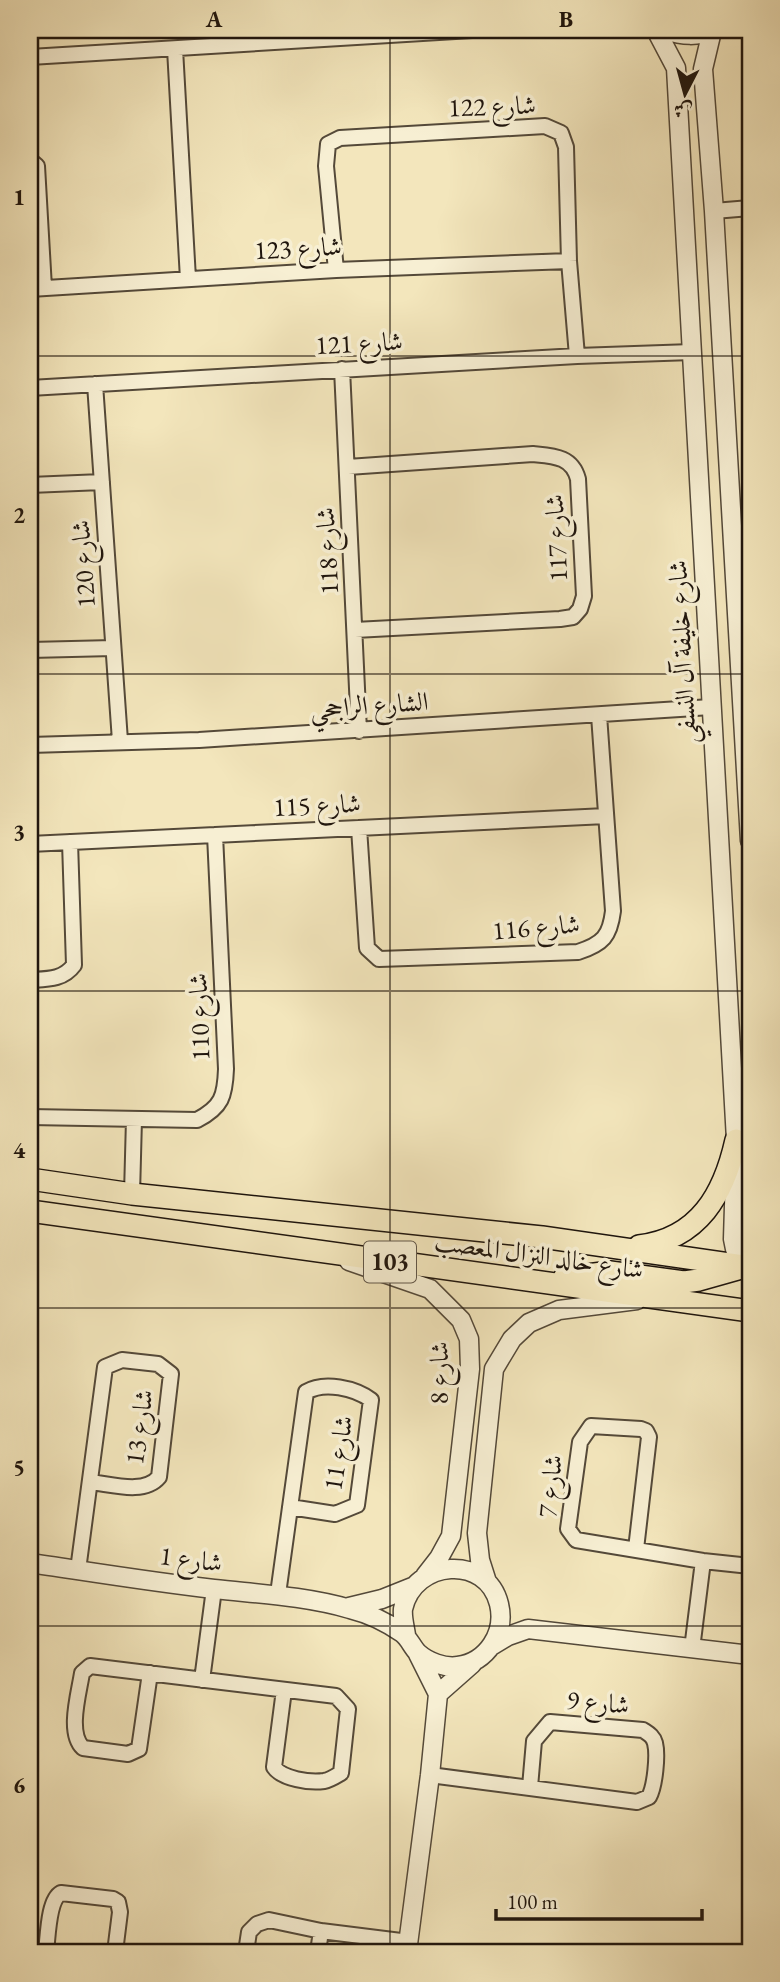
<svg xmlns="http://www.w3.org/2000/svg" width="780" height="1982" viewBox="0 0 780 1982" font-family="'EB Garamond',Amiri,serif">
  <rect width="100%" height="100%" fill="#f3e6bc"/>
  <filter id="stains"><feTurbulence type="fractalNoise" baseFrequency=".00286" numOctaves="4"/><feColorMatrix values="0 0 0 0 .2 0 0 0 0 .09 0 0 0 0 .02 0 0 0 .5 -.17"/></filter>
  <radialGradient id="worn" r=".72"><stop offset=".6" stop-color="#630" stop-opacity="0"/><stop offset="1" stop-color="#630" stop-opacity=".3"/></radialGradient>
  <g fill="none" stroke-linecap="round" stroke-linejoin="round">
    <defs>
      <path id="minor" d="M175 49 188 279
        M30 57 472 30
        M30 160 37 166 44 288
        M714 211 750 208
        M336 270 326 166 328 144 340 138 545 126 561 133 566 147 569 261 577 356
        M30 289 336 270 569 261
        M342 369 359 731
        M95 384 120 741
        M30 388 577 356 692 352
        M348 467 533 454C553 456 572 456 578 479L584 596 580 609 573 617 560 619 355 630
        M30 485 102 482
        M733 535 750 534
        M30 650 113 648
        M30 745 199 740 711 707
        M359 828 367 948 379 959 578 952C603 944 610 936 613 911L599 715
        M30 844 606 816
        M30 980C47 979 63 980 74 965L70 842
        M30 1117 197 1120C222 1107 225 1096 226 1069L215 835
        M132 1194 134 1119
        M636 1549 649 1437 646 1431 641 1429 591 1426 580 1442 568 1529 576 1540 703 1561 750 1566
        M78 1570 105 1367 122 1360 158 1364 171 1374 159 1477C144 1495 111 1484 90 1482
        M278 1594 306 1392C324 1381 355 1388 371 1400L357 1505 335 1514 290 1507
        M692 1649 703 1561
        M150 1673 139 1749 128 1754 83 1748C67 1733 79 1693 82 1673L90 1666 336 1696 348 1709 341 1773C336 1776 330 1780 324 1781 310 1783 282 1779 274 1767L284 1690
        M202 1680 214 1589
        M430 1775 637 1802 649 1797C655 1786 658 1755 655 1743 653 1736 649 1734 643 1730L550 1722 534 1741 530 1787
        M46 1952C48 1937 48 1900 61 1893L113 1899 118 1902 120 1912 115 1952
        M246 1952 249 1932 257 1924 269 1920 321 1931 409 1942
        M318 1952 321 1931"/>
      <path id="tertiary" d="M656 30 676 68 736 1140 733 1239 735 1249 745 1266 750 1260
        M665 30C683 36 697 37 714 30
        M712 31 703 69 714 211 750 841
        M349 1261 430 1289 461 1320 469 1339 470 1369 451 1536 439 1558 425 1576
        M30 1563C91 1572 152 1582 214 1589 259 1594 305 1596 350 1609 370 1614 385 1621 402 1633 409 1638 412 1647 418 1653 428 1662 444 1668 458 1666 487 1662 506 1633 499 1604 487 1554 414 1559 403 1609 402 1617 405 1628 406 1635
        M487 1582 480 1560 477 1533 494 1369 512 1339 529 1323 559 1310 637 1300
        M349 1607 382 1599 412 1587
        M493 1645 508 1636 528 1629 750 1655
        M438 1694 472 1664
        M407 1952 430 1775 438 1694 418 1654"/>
      <path id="primary" d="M30 1179 132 1194 542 1237 750 1267
        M30 1211 750 1311
        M639 1246C699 1239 724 1194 736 1140
        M564 1278 610 1272 684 1282 699 1280 738 1269"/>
    </defs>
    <use href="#minor" stroke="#544939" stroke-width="18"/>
    <use href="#tertiary" stroke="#544939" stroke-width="21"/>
    <use href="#primary" stroke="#1f150d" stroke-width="24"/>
    <use href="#minor" stroke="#f7efd3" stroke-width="14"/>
    <use href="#tertiary" stroke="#f7efd3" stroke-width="18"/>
    <use href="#primary" stroke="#f3e6bc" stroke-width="21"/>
  </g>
  <path fill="none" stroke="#1f150d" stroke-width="2" stroke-opacity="0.55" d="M390 30V1952M30 356H750M30 674H750M30 991H750M30 1308H750M30 1626H750"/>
  <g text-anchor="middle" stroke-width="7" stroke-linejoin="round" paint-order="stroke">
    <rect fill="#f7efd3" stroke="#605648" stroke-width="2" x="364" y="1241.5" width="52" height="41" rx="5"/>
    <g font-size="24" font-weight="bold" fill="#1f150d">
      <text x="390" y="1270">103</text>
    </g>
    <g font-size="26" fill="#1f150d" stroke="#f7efd3">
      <text transform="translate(492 106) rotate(-2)" y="9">شارع 122</text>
      <text transform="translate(298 248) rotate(-3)" y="9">شارع 123</text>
      <text transform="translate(359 343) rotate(-3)" y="9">شارع 121</text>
      <text transform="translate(556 538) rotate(-93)" y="9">شارع 117</text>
      <text transform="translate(327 551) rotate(-93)" y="9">شارع 118</text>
      <text transform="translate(83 564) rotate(-94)" y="9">شارع 120</text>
      <text transform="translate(682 652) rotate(-93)" y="9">شارع خليفة آل النسفي</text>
      <text transform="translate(369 705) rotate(-4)" y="9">الشارع الراجحي</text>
      <text transform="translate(317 805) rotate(-3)" y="9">شارع 115</text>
      <text transform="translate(536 927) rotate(-5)" y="9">شارع 116</text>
      <text transform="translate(199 1017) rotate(-92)" y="9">شارع 110</text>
      <text transform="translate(539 1255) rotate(8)" y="9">شارع خالد النزال المعصب</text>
      <text transform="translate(439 1373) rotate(-90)" y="9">شارع 8</text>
      <text transform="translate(139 1427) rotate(-82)" y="9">شارع 13</text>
      <text transform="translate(338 1453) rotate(-81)" y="9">شارع 11</text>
      <text transform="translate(550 1486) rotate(-84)" y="9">شارع 7</text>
      <text transform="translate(191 1559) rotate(7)" y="9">شارع 1</text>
      <text transform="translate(598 1702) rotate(5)" y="9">شارع 9</text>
    </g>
  </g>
  <rect width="780" height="1982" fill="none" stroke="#f3e6bc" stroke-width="77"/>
  <g transform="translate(685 94) rotate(186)" stroke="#f7efd3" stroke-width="5" paint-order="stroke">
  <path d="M0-5L12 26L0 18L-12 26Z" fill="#1f150d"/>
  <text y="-10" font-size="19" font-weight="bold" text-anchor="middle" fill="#1f150d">ش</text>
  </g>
  <path d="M496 1909v10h206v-10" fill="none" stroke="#1f150d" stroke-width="3.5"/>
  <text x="507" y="1909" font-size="21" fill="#1f150d" stroke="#f7efd3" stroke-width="5" paint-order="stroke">100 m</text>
  <rect x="38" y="38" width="704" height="1906" fill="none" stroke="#1f150d" stroke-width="2.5"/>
  <g font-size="23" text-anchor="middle" font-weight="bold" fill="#1f150d">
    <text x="214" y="27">A</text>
    <text x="566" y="27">B</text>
    <text x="19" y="205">1</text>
    <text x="19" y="523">2</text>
    <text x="19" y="840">3</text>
    <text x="19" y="1158">4</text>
    <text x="19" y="1475">5</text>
    <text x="19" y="1793">6</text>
  </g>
  <rect width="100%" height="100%" filter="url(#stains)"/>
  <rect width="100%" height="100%" fill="url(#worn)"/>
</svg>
